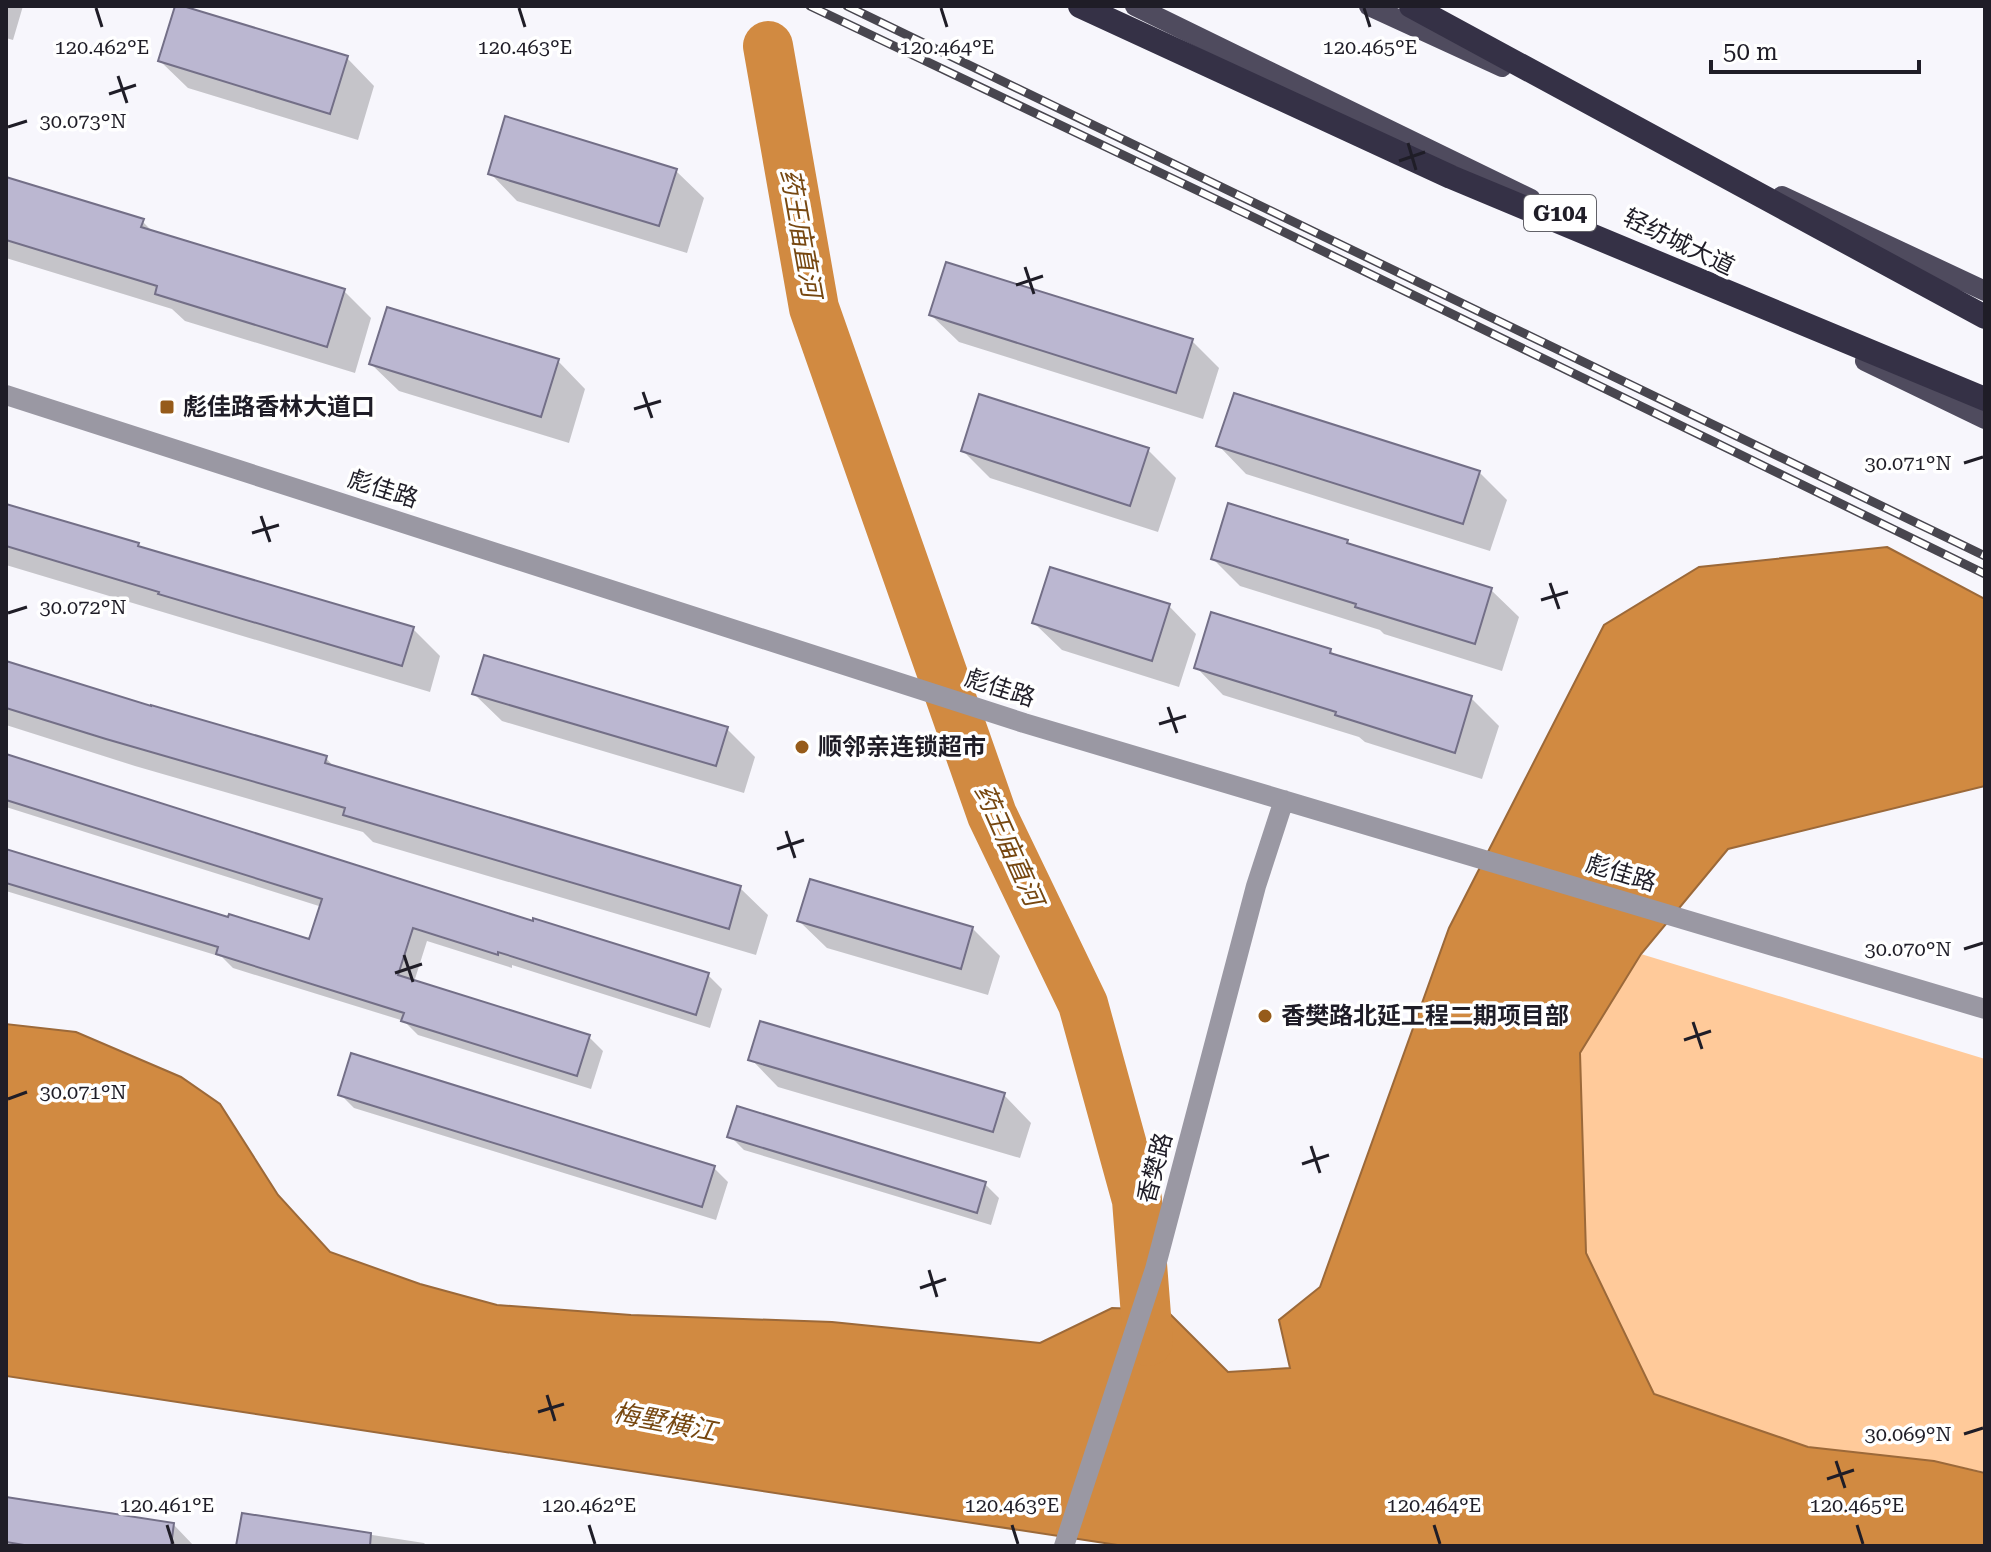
<svg xmlns="http://www.w3.org/2000/svg" width="1991" height="1552" viewBox="0 0 1991 1552" font-family="'Roboto Serif','Noto Sans SC',serif">
  <rect width="100%" height="100%" fill="#f7f6fc"/>
  <path fill="#ffca9a" d="M1641 954 1985 1059V1472L1934 1461 1808 1447 1654 1394 1586 1253 1580 1053Z"/>
  <path fill="#d18a41" stroke="#9c6939" stroke-width="2" d="M1887 547 1985 599V786L1728 849 1641 954 1580 1053 1586 1253 1654 1394 1808 1447 1934 1461 1985 1473V1546H1124L6 1376V1024L76 1032 181 1077 220 1104 278 1195 330 1252 420 1284 497 1305 631 1315 832 1322 1040 1343 1112 1308 1166 1310 1228 1372 1290 1368 1279 1320 1320 1287 1449 928 1604 625 1699 567Z"/>
  <path fill="#0003" d="M6 6H23L13 40 6 38Z
    M347 58 374 86 358 140 188 88 160 61Z
    M676 171 704 198 687 253 517 201 490 173Z
    M6 179 142 221 155 234 344 291 371 318 355 373 185 321 172 309 6 258Z
    M931 315 1192 341 1219 368 1203 419 959 342Z
    M558 361 585 389 569 443 399 391 371 364Z
    M1219 446 1479 472 1507 500 1490 551 1246 474Z
    M1148 450 1176 478 1158 532 990 478 963 451Z
    M6 506 138 545 142 549 413 629 440 656 430 692 6 565Z
    M1347 542 1352 547 1491 590 1519 617 1502 671 1384 634 1380 630 1240 586 1213 559Z
    M1169 606 1196 634 1179 687 1062 650 1034 623Z
    M1330 650 1336 657 1471 698 1499 726 1482 779 1365 742 1359 737 1223 695 1196 667Z
    M6 663 326 758 335 768 740 888 768 915 756 955 373 842 363 832 135 766 6 725Z
    M474 694 727 729 755 757 744 793 502 721Z
    M6 755 534 923 708 975 722 989 710 1028 512 965V968L427 941 414 982 589 1037 603 1051 591 1089 418 1035 404 1021 233 968 222 957 6 891V851L311 942 322 907 6 807Z
    M799 921 972 928 1000 956 988 995 827 948Z
    M751 1059 1004 1095 1031 1123 1020 1158 778 1087Z
    M340 1094 714 1168 728 1182 716 1220 354 1108Z
    M730 1136 985 1184 999 1198 991 1225 744 1150Z
    M6 1499 174 1525 194 1546H6Z
    M243 1515 424 1543 427 1546H238Z"/>
  <g fill="none" stroke-linecap="round" stroke-linejoin="round">
    <path stroke="#d18a41" stroke-width="50" d="M768 46 814 308 992 815 1083 1004 1137 1200 1148 1341"/>
  </g>
  <path fill="#bbb7d1" stroke="#736f87" stroke-width="2" d="M175 6H183L348 56 330 114 158 61Z
    M505 116 677 169 659 226 488 174Z
    M6 177 144 219 141 227 345 289 327 347 155 294 157 286 6 240Z
    M946 262 1193 339 1176 393 929 315Z
    M387 307 559 359 541 417 369 364Z
    M1234 393 1480 471 1463 524 1216 446Z
    M979 394 1149 448 1130 506 961 451Z
    M1228 503 1348 540 1347 543 1492 588 1475 644 1355 607 1356 604 1211 559Z
    M6 504 139 543 138 546 414 627 402 666 158 594 159 592 6 546Z
    M1050 567 1170 604 1152 661 1032 623Z
    M1211 612 1331 649 1330 653 1472 696 1455 753 1335 715 1336 712 1194 668Z
    M484 655 728 727 716 766 472 694Z
    M6 661 151 706V705L327 756 325 763 741 886 729 929 343 815 345 808 106 739 6 708Z
    M6 754 533 921V918L709 973 696 1015 498 952V955L413 928 398 975 590 1035 577 1076 401 1021 404 1013 216 954 218 947 6 883V849L228 917 229 914 309 939 322 899 6 800Z
    M810 879 973 927 961 969 797 921Z
    M760 1021 1005 1093 993 1132 748 1060Z
    M351 1053 715 1166 702 1207 338 1095Z
    M737 1106 986 1182 977 1213 727 1137Z
    M6 1497 174 1523 171 1546H30L6 1542Z
    M242 1513 371 1533 370 1546H236Z"/>
  <g fill="none" stroke-linecap="round" stroke-linejoin="round">
    <path stroke="#9a98a3" stroke-width="20" d="M6 395 1024 723 1985 1009
      M1064 1546 1155 1269 1256 886 1284 800"/>
    <path stroke="#4f4b5e" stroke-width="20" d="M1135 6 1531 199
      M1369 6 1502 67
      M1782 196 1985 291
      M1865 361 1985 419"/>
    <path stroke="#353146" stroke-width="24" d="M1080 6 1451 177 1985 399
      M1411 6 1985 317"/>
    <defs>
      <path id="rail" d="M810 6 1251 216 1985 574
        M847 6 1985 556"/>
    </defs>
    <use href="#rail" stroke="#48464f" stroke-width="9"/>
    <use href="#rail" stroke="#fff" stroke-width="6" stroke-dasharray="18" stroke-linecap="butt"/>
  </g>
  <path fill="none" stroke="#1f1d27" stroke-width="3" d="M96 8 102 27M519 8 525 27M941 8 947 27M1364 8 1370 27M118 76 127 103M109 94 136 85M8 127 27 121M1408 143 1416 170M1399 161 1425 152M1025 267 1034 294M1016 285 1043 276M643 392 652 418M634 409 661 401M1964 463 1983 457M261 516 270 542M252 533 279 525M1550 583 1559 609M1541 600 1568 592M8 613 27 607M1168 707 1177 733M1159 724 1186 716M786 831 795 858M777 849 804 840M1964 949 1983 943M404 955 413 982M395 973 422 964M1693 1022 1702 1049M1684 1040 1711 1031M8 1099 27 1092M1311 1146 1320 1173M1302 1164 1329 1155M929 1270 937 1297M920 1288 946 1279M547 1395 555 1421M538 1412 564 1404M1964 1434 1983 1428M1836 1461 1845 1488M1827 1479 1854 1470M167 1525 173 1544M589 1525 595 1544M1012 1525 1018 1544M1434 1525 1440 1544M1857 1525 1863 1544"/>
  <g fill="#965b1a" stroke="#fff" stroke-width="3">
    <rect x="159" y="399" width="16" height="16" rx="4"/>
    <circle cx="802" cy="747" r="8"/>
    <circle cx="1265" cy="1016" r="8"/>
  </g>
  <g text-anchor="middle" stroke-width="7" stroke-linejoin="round" paint-order="stroke">
    <rect fill="#fff" stroke="#626168" stroke-width="2" x="1524" y="195" width="72" height="36" rx="6"/>
    <g font-size="22" font-weight="bold" fill="#1f1d27">
      <text x="1560" y="221">G104</text>
    </g>
    <g font-size="24" fill="#1f1d27" stroke="#fff">
      <text transform="translate(1679 242) rotate(26)" y="8">轻纺城大道</text>
      <text transform="translate(383 489) rotate(18)" y="8">彪佳路</text>
      <text transform="translate(1000 688) rotate(18)" y="8">彪佳路</text>
      <text transform="translate(1621 873) rotate(17)" y="8">彪佳路</text>
      <text transform="translate(1155 1168) rotate(-75)" y="8">香樊路</text>
    </g>
    <g font-size="24" font-weight="bold" fill="#1f1d27" stroke="#fff" text-anchor="start">
      <text x="183" y="415">彪佳路香林大道口</text>
      <text x="818" y="755">顺邻亲连锁超市</text>
      <text x="1281" y="1024">香樊路北延工程二期项目部</text>
    </g>
    <g font-size="26" font-style="italic" fill="#764710" stroke="#fff">
      <text transform="translate(801 233) rotate(80)" y="9">药王庙直河</text>
      <text transform="translate(1009 845) rotate(66)" y="9">药王庙直河</text>
      <text transform="translate(665 1422) rotate(11)" y="9">梅墅横江</text>
    </g>
  </g>
  <g font-size="20" text-anchor="middle" fill="#1f1d27" stroke="#fff" stroke-width="7" stroke-linejoin="round" paint-order="stroke">
    <text x="102" y="54">120.462°E</text>
    <text x="525" y="54">120.463°E</text>
    <text x="947" y="54">120.464°E</text>
    <text x="1370" y="54">120.465°E</text>
    <text x="83" y="128">30.073°N</text>
    <text x="1908" y="470">30.071°N</text>
    <text x="83" y="614">30.072°N</text>
    <text x="1908" y="956">30.070°N</text>
    <text x="83" y="1099">30.071°N</text>
    <text x="1908" y="1441">30.069°N</text>
    <text x="167" y="1512">120.461°E</text>
    <text x="589" y="1512">120.462°E</text>
    <text x="1012" y="1512">120.463°E</text>
    <text x="1434" y="1512">120.464°E</text>
    <text x="1857" y="1512">120.465°E</text>
  </g>
  <rect width="1991" height="1552" fill="none" stroke="#1f1d27" stroke-width="16"/>
  <path d="M1711 60v12h208v-12" fill="none" stroke="#1f1d27" stroke-width="4"/>
  <text x="1723" y="60" font-size="24" fill="#1f1d27" stroke="#ffffff" stroke-width="6" paint-order="stroke">50 m</text>
</svg>
